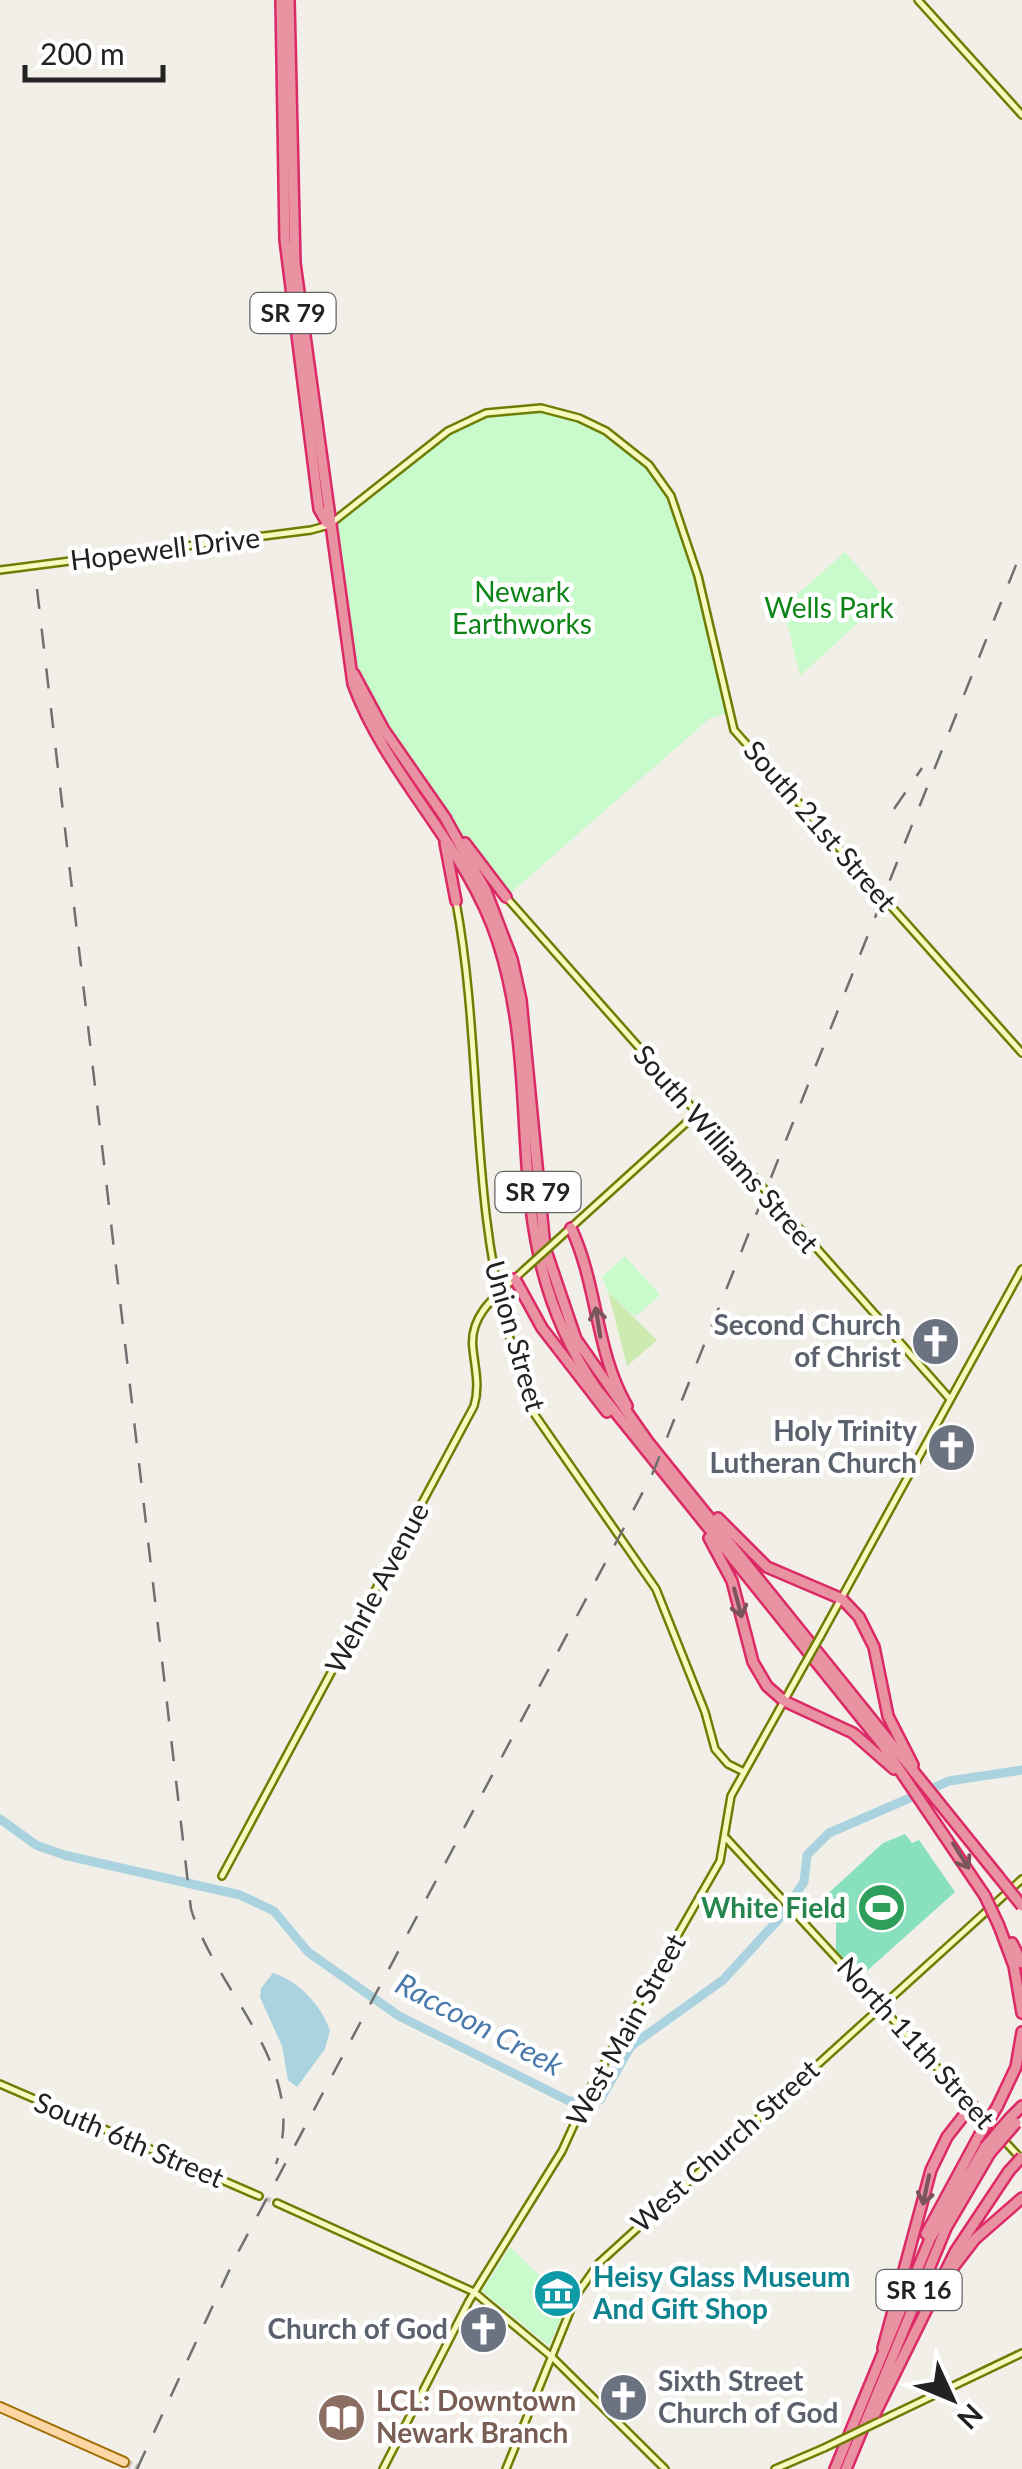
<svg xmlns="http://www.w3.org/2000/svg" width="1022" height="2469" viewBox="0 0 1022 2469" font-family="Lato,sans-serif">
  <rect width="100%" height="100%" fill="#f2efe9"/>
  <path fill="#cdebb0" d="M608 1292 657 1340 627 1366Z"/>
  <path fill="#c8facc" d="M541 408C704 454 695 572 727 713L709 719 506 897 444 816 354 674 329 525 448 431 486 413Z
    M845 552 885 598 800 676 783 607Z
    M625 1256 660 1295 635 1317 608 1292 602 1277Z
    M510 2247 568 2303 549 2346 482 2291Z"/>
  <path fill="#88e0be" d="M905 1834 912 1843 919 1840 955 1892 858 1979 836 1954V1919L820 1901 883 1843Z"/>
  <path fill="#aad3df" d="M273 1973C300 1982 320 2004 330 2030L325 2049 297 2087 288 2080 282 2046 260 1997 261 1988Z"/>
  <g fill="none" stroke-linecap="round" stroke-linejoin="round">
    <path stroke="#aad3df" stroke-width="9" d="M0 1819 36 1845 64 1855 240 1895 274 1911 308 1952 399 2016 569 2101 600 2100 631 2046 723 1980 778 1920 804 1882 807 1855 829 1833 949 1781 1022 1770"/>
    <path stroke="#c8c6c1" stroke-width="5" stroke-dasharray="5 2.5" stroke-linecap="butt" d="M259 2196 277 2203"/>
    <path stroke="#c8c6c1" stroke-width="8" stroke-dasharray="8 4" stroke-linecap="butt" d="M124 2462 139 2469"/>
    <defs>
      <path id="secondary" d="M918 0 1022 115
        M0 570 311 530 329 525 448 431 486 413 541 408 579 418 606 431 649 465 671 496 698 576 734 730 1022 1053
        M506 897 950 1399
        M456 902C483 1048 469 1200 511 1342 518 1367 523 1392 535 1415L656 1589 705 1712 715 1749 728 1764 744 1772
        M555 1242 696 1114
        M820 1637 1022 1269
        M726 1838 1022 2160
        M222 1876 474 1406C480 1386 475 1369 473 1349 468 1313 501 1292 524 1270
        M0 2084 259 2196
        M277 2203 474 2292 552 2357 665 2469
        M880 2421 1022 2353
        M383 2469 469 2301 562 2151 592 2085 720 1861 731 1796 803 1667
        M506 2469 577 2294 599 2263 1022 1879
        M775 2469 824 2448"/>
      <path id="primary" d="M0 2407 124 2462"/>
      <path id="highway" d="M281 0 285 240 319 509 327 523
        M289 0 295 263 353 684C387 777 467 846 498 942 548 1098 493 1238 596 1388L882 1744 985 1896
        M354 674 384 730 446 819
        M444 816 486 891 512 959 521 1000 545 1248 576 1339 649 1443 998 1876
        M445 843 456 901
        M465 843 506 897
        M571 1228C598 1286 595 1350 627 1406
        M515 1279 542 1328 607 1412
        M718 1518 767 1567 842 1599 859 1617 874 1647 888 1716 913 1765
        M709 1538 732 1581 753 1662 767 1686 784 1701 853 1733 894 1769
        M999 1926 1014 1966 1022 2013
        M1012 1943 1022 1963
        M997 2107 1016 2067 1022 2032
        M1010 2118 1022 2106
        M926 2234 979 2136
        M952 2269 975 2239 1022 2198
        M883 2348 931 2170 947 2137 972 2105
        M873 2418 955 2252 1009 2171
        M835 2469 930 2239 985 2147
        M846 2469 946 2228 990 2153"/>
    </defs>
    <use href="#secondary" stroke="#707d05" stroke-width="10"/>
    <use href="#primary" stroke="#a06b00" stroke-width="12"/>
    <use href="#highway" stroke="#dc2a67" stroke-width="14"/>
    <use href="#secondary" stroke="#f7fabf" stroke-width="5"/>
    <use href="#primary" stroke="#fcd6a4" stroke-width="8"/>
    <use href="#highway" stroke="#e892a2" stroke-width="9"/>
    <path stroke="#707070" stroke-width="2.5" stroke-dasharray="20 20" stroke-linecap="butt" d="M37 589 191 1909C218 1996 310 2067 276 2164
      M894 809 922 768
      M137 2469 235 2258 652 1475 1022 550"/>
    <defs>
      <path id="secondary-bridge" d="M524 1270 555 1242
        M803 1667 820 1637
        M824 2448 880 2421"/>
      <path id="highway-bridge" d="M998 1876 1022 1906
        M985 1896 999 1926
        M979 2136 997 2107
        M985 2147 1010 2118
        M990 2153 1016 2123
        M1009 2171 1022 2157"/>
    </defs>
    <use href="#secondary-bridge" stroke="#707d05" stroke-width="10" stroke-linecap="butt"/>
    <use href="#highway-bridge" stroke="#dc2a67" stroke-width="14" stroke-linecap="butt"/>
    <use href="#secondary-bridge" stroke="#f7fabf" stroke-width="5"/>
    <use href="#highway-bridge" stroke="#e892a2" stroke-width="9"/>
  </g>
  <defs><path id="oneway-shaft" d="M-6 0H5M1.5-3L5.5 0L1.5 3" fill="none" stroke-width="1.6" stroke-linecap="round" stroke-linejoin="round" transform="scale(2.5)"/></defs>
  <g stroke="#7b545c">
    <use href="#oneway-shaft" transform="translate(598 1322) rotate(-99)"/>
    <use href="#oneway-shaft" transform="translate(738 1603) rotate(75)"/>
    <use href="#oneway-shaft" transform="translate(961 1856) rotate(58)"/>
    <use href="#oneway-shaft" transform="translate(926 2190) rotate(102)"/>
  </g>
  <defs>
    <symbol id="church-disc" viewBox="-11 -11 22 22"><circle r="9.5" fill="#6b7280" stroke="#fff"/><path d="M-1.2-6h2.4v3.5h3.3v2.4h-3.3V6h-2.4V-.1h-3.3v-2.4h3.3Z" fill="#fff"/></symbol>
    <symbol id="stadium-disc" viewBox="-11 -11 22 22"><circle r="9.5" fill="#2e9e5b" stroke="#fff"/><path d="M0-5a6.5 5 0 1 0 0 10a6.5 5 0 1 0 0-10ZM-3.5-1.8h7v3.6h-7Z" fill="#fff"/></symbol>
    <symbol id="museum-disc" viewBox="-11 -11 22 22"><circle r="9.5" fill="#0f9aa8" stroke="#fff"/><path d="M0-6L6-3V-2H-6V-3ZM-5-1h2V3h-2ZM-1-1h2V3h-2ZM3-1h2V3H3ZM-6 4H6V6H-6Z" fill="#fff"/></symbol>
    <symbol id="library-disc" viewBox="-11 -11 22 22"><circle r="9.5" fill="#8d6e63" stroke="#fff"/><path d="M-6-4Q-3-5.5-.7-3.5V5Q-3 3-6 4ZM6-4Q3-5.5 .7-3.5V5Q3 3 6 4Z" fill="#fff"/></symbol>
  </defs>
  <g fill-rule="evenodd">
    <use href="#church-disc" x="908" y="1314" width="55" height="55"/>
    <use href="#church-disc" x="924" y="1420" width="55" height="55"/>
    <use href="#stadium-disc" x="854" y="1880" width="55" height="55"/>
    <use href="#museum-disc" x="530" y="2266" width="55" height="55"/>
    <use href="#church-disc" x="456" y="2302" width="55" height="55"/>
    <use href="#church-disc" x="596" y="2370" width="55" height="55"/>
    <use href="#library-disc" x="314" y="2390" width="55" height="55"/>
  </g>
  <g text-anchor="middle" stroke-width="9" stroke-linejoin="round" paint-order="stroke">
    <g fill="#fff" stroke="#646464" stroke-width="2.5">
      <rect x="250.5" y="293" width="85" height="40" rx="8"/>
      <rect x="495.5" y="1172" width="85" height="40" rx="8"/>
      <rect x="876.5" y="2270" width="85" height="40" rx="8"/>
    </g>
    <g font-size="25" font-weight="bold" fill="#222">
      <text x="293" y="322">SR 79</text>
      <text x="538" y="1201">SR 79</text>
      <text x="919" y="2299">SR 16</text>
    </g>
    <g font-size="28" fill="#222" stroke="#fff">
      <text transform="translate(165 549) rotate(-7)" y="10">Hopewell Drive</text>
      <text transform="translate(820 826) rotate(49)" y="10">South 21st Street</text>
      <text transform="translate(726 1149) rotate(49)" y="10">South Williams Street</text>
      <text transform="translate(515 1336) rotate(74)" y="10">Union Street</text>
      <text transform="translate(377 1588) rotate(-62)" y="10">Wehrle Avenue</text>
      <text transform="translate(626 2030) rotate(-61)" y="10">West Main Street</text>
      <text transform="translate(916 2043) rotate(48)" y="10">North 11th Street</text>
      <text transform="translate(129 2140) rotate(23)" y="10">South 6th Street</text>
      <text transform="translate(725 2146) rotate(-42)" y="10">West Church Street</text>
    </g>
    <g font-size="28" fill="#0c8416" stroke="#fff">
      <text x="522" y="602">Newark<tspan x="522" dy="32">Earthworks</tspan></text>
      <text x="829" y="618">Wells Park</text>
    </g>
    <g font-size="28" font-weight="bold" fill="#5b616d" stroke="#fff" text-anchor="end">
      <text x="901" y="1335">Second Church<tspan x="901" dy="32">of Christ</tspan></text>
      <text x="917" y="1441">Holy Trinity<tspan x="917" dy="32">Lutheran Church</tspan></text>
      <text x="448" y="2339">Church of God</text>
      <text x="658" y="2391" text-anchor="start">Sixth Street<tspan x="658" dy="32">Church of God</tspan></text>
    </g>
    <g font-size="28" font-weight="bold" fill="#27864d" stroke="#fff" text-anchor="end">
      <text x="846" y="1918">White Field</text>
    </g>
    <g font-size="28" font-weight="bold" fill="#0d838f" stroke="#fff" text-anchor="start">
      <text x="593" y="2287">Heisy Glass Museum<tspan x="593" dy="32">And Gift Shop</tspan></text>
    </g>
    <g font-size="28" font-weight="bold" fill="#785e54" stroke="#fff" text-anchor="start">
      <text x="376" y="2411">LCL: Downtown<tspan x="376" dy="32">Newark Branch</tspan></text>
    </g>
    <g font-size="30" font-style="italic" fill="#4a7aab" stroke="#fff">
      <text transform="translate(479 2025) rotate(28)" y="10">Raccoon Creek</text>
    </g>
  </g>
  <g transform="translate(952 2399) rotate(134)" stroke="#ffffff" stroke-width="8" paint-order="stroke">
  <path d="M0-8L18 38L0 25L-18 38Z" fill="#222222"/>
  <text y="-15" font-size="28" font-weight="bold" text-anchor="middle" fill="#222222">N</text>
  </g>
  <path d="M25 65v15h138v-15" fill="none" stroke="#222222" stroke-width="5"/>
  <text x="40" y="65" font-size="30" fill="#222222" stroke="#ffffff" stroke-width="8" paint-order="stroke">200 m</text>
</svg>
